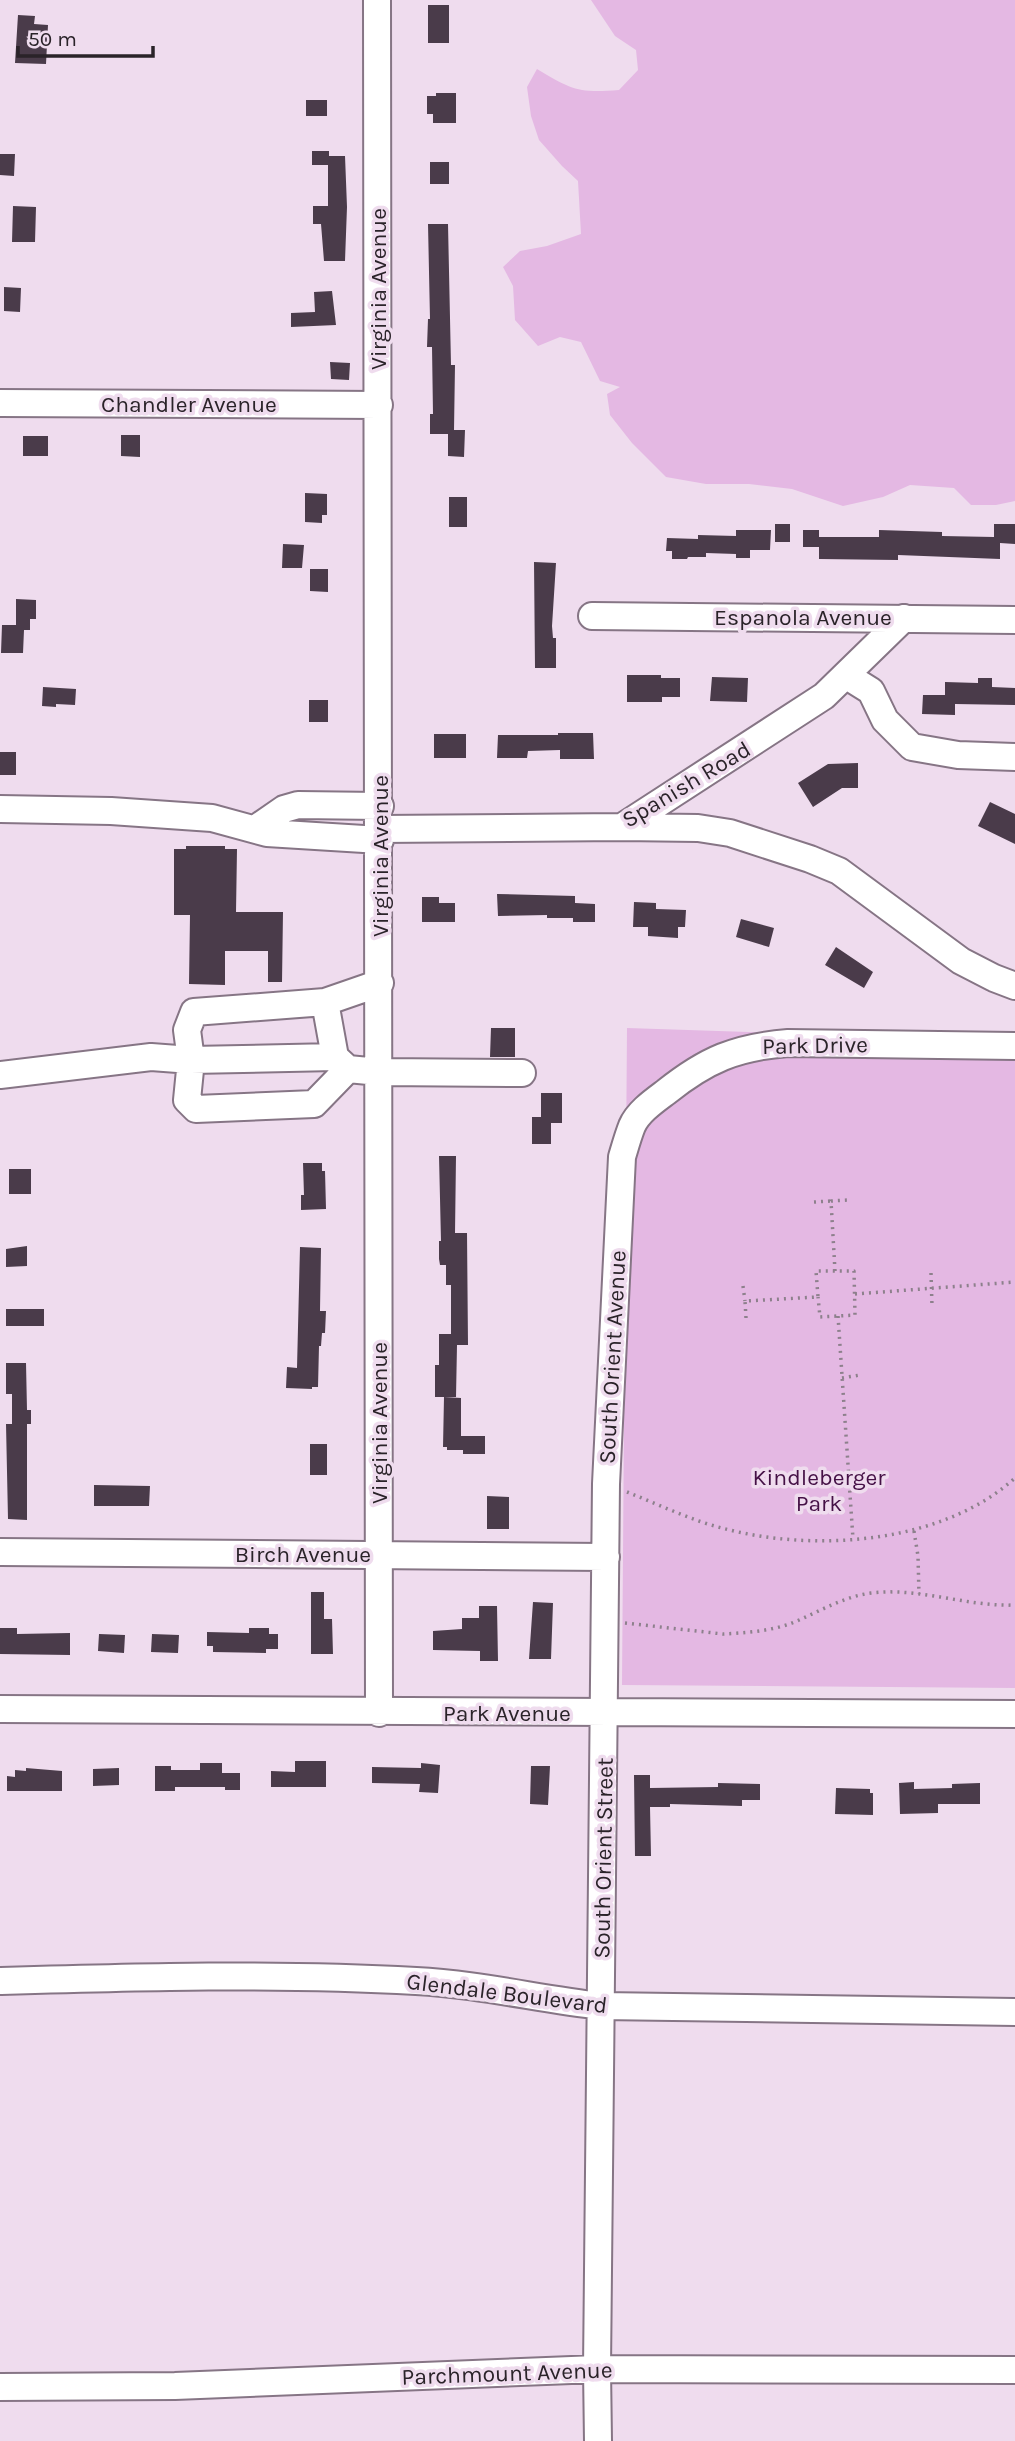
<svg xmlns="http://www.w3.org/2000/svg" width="1015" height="2441" viewBox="0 0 1015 2441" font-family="Karla,sans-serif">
  <rect width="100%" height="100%" fill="#efdcee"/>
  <path fill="#e4b8e3" d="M591 0H1015V501L996 505H971L954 488 910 485 883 497 843 506 792 489 749 484H706L666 477 632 443 610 415 607 394 620 387 600 381 581 342 560 337 538 346 515 320 513 286 503 267 520 251 547 246 581 234 578 181 562 166 539 140 531 116 527 87 537 69C572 90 578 93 619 90L638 70 636 50 615 36Z
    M627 1028 1015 1041V1688L622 1685Z"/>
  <path fill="#4a3b4a" d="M428 5H449V43H428Z
    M18 15 35 16 34 24 48 25 46 64 15 63Z
    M436 93H456V123H433V114H427V96H436Z
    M306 100H327V116H306Z
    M312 151H329V156H345L347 207 345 261H324L321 224H313V206H328V165H312Z
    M0 154H15L14 176 0 175Z
    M430 162H449V184H430Z
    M13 206 36 207 35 242H12Z
    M428 224H448L451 365H455L454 430H465L464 457 448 456V434H430V414H433L432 347H427L428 319H430Z
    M4 287 21 288 20 312 4 311Z
    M332 291 336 325 291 327V313L315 312 314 292Z
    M330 362 350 363 349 380 331 379Z
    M121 435H140V457L121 456Z
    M23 436H48V456H23Z
    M305 493 327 494V515H322V523L305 522Z
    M449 497H467V527H449Z
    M775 524H790V542H775Z
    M994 524H1015V544L1000 543V559L898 555V560L819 559V547H803V530H819V537H879V530L942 532V536L994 537Z
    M736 530H771L770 550H750V558H736V554L706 553V557H688L687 559H672V551H666L667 538 698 539V535L736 536Z
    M283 544 304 545 302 568H282Z
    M534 562 556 563 552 626 553 638H556V668H535Z
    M310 569H328V592L310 591Z
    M16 599 36 600V619H30V630H24L23 653H1L2 625H16Z
    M627 675H661V678H680V697H662V702H627Z
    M712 677 748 678 747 702 710 701Z
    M978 678H992V687L1015 688V705L955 704V715L922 714 923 695H945V682L978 683Z
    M43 687 76 689 75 705 56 704V707L42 706Z
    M309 700H328V722H309Z
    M558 733H593L594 759H560V750L528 751 527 758H497L498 735H558Z
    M434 734H466V758H434Z
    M0 752H16V775H0Z
    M858 763V788H842L813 807 798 783 828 764Z
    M990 802 1015 814V844L978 826Z
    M186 846H225V849H237L236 912H283L282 982H268V951H225V985L189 984 190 915H174V849H186Z
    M497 894 575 896V903L595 904V922H573V918H547V915L498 916Z
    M422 897H439V903H455V922H422Z
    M634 902 656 903V909L686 910 685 927H678V938L648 936V927H633Z
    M741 919 774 928 769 947 736 937Z
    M836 947 873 972 864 988 825 965Z
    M491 1028H515V1057H490Z
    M541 1093H562V1123H551V1144H532V1117H541Z
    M439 1156H456L455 1233H467L468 1345H457L456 1397H435V1365H439V1334H451V1285H446V1265H440L439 1259V1241H441Z
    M303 1163H322V1171H325L326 1209 301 1210V1195H304Z
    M9 1169H31V1194H9Z
    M27 1246V1266L6 1267V1249Z
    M300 1247 321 1248 320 1311H326L325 1333H322L321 1346H319L318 1387H312V1389L286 1388 287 1367 297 1368Z
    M6 1309H44V1326H6Z
    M6 1363H26L27 1410H31V1424H27V1520L8 1519 6 1424H12V1394H6Z
    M444 1397 461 1398V1436H485V1454H463V1450H447V1447H443Z
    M310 1444H327V1475H310Z
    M94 1485 150 1486 149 1506H94Z
    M487 1496 509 1497V1529H487Z
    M311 1592H324V1619H332L333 1654H311Z
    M533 1602 553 1603 551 1659H529Z
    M479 1606H497L498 1661H480V1651L433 1650V1631L462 1629V1618H479Z
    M0 1628H17V1634L70 1633V1655L0 1654Z
    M249 1628H269V1634H278V1649H266V1653L213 1652V1646H207V1632L249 1633Z
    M99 1634 125 1635 124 1653 98 1651Z
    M152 1634 179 1635 178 1653 151 1652Z
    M295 1761H326V1787H271V1771L295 1772Z
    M200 1763H222V1773H240V1790H225V1787H175V1791H155V1766H171V1770H200Z
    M421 1763 440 1765 438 1793 419 1792 420 1784 372 1783V1767L421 1768Z
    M531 1766H550L548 1805 530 1804Z
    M26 1768 62 1771V1791H7V1776L15 1777V1770L26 1771Z
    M119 1768V1785L93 1786V1769Z
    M634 1775H650V1788L718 1787V1783L760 1784V1800H742V1806L670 1804V1807H650L651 1856H635Z
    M914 1782V1789L952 1788V1784L980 1783V1804H938V1813L900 1814 899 1783Z
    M836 1788 870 1789V1793H873V1815L835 1814Z"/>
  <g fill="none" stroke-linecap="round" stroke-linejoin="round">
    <defs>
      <path id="minor" d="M377 0 379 1713
        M0 403 379 405
        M592 616 1015 620
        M847 676 871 691 885 720 912 747 958 755 1015 757
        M0 809 111 811 212 818 267 833 380 840
        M622 827 698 828 730 833 810 859 839 871 961 961 994 978 1015 986
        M255 829 284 809 298 805 380 806
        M380 829 622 827 824 696 904 618
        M325 1002 380 983
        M335 1057 325 1002 194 1012 187 1030 191 1060 187 1100 196 1109 314 1104 348 1069
        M0 1075 151 1057 191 1060 335 1057 348 1069 379 1072 522 1073
        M0 1552 606 1557
        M0 1709 1015 1714
        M0 1981C139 1977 277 1973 416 1981 478 1984 539 1999 601 2006L1015 2012
        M0 2387 175 2386 597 2369 1015 2370
        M598 2441 597 2369 606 1484 622 1157C625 1147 628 1136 632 1126 638 1112 654 1101 666 1092 706 1060 736 1047 788 1043L1015 1046"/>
    </defs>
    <use href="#minor" stroke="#867585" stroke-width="30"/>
    <path stroke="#8d808c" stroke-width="3.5" stroke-dasharray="2 5" stroke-linecap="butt" d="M814 1202 831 1201
      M835 1271 831 1201 849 1200
      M931 1273 932 1306
      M743 1286 745 1301
      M855 1294 1015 1282
      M838 1316 853 1539
      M746 1318 745 1301 818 1297 816 1271H854L855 1315 820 1317 818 1297
      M842 1378 860 1375
      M627 1492C658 1504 690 1520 722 1528 814 1553 942 1544 1015 1478
      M914 1531 918 1556 919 1594
      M625 1623 723 1634C745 1633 771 1631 792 1623 819 1612 842 1597 871 1593 920 1587 967 1607 1015 1605"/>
    <use href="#minor" stroke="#fff" stroke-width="26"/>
  </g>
  <g text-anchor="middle" stroke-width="7" stroke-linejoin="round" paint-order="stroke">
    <g font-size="23" fill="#2a2329" stroke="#efdcee">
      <text transform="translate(378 289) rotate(-90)" y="8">Virginia Avenue</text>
      <text x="189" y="412">Chandler Avenue</text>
      <text x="803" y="625">Espanola Avenue</text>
      <text transform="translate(686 784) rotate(-31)" y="8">Spanish Road</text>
      <text transform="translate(380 856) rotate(-90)" y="8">Virginia Avenue</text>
      <text transform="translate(815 1045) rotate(-1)" y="8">Park Drive</text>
      <text transform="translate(612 1357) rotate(-87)" y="8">South Orient Avenue</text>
      <text transform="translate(379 1423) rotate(-90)" y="8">Virginia Avenue</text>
      <text x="303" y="1562">Birch Avenue</text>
      <text x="507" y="1721">Park Avenue</text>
      <text transform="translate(603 1858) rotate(-89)" y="8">South Orient Street</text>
      <text transform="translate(507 1993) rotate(7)" y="8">Glendale Boulevard</text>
      <text transform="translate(507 2373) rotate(-2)" y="8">Parchmount Avenue</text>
    </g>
    <g font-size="23" fill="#451146" stroke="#efdcee">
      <text x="819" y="1485">Kindleberger<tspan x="819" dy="26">Park</tspan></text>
    </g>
  </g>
  <path d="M18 46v10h135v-10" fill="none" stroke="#2a2329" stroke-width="3.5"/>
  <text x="28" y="46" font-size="21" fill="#2a2329" stroke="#efdcee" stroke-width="5" paint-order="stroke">50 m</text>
</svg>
